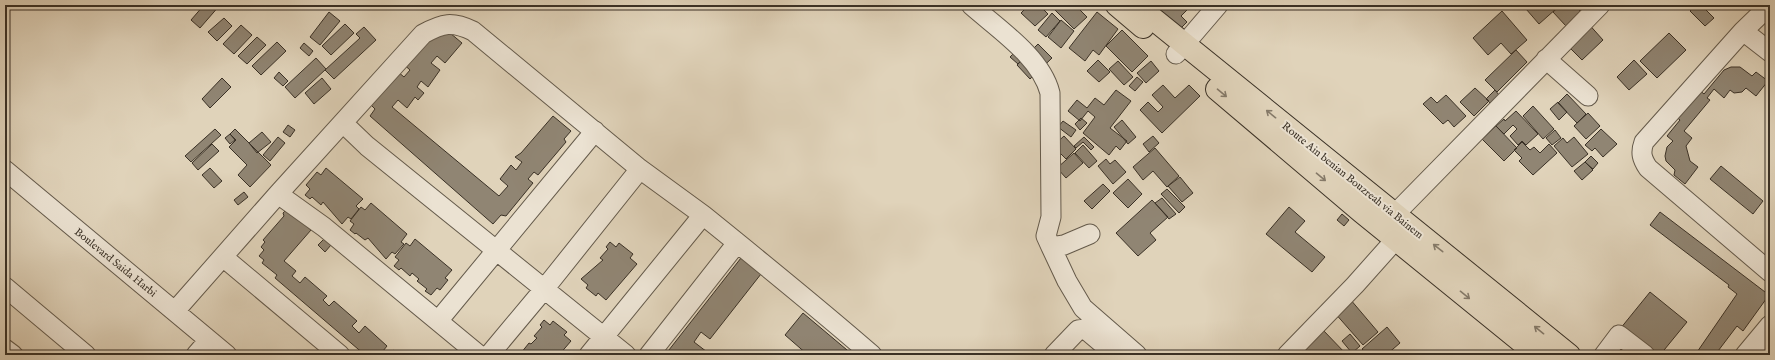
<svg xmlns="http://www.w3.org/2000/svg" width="1775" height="360" viewBox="0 0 1775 360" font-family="'IM FELL English',serif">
  <rect width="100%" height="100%" fill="#e0d3ba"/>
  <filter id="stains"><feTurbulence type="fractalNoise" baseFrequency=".005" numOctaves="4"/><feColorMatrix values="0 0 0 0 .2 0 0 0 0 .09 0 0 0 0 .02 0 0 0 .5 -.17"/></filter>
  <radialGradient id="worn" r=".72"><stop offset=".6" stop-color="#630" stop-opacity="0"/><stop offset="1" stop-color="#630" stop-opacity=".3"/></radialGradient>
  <path fill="#908573" stroke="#3a3126" d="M204 5H220L200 28 191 20Z
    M1029 5H1039L1048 14 1035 26 1021 13Z
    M1060 5H1075L1087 17 1074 29 1055 10Z
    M1156 5H1162L1168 10 1173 5H1201L1196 10 1191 6 1181 16 1187 22 1177 32 1153 8Z
    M1530 5H1554L1557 8 1539 24 1526 9Z
    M1561 5H1574L1581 12 1566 26 1553 12Z
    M1696 5H1701L1714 18 1705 26 1690 11Z
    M1502 11 1527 40 1511 54 1501 43 1488 55 1473 38Z
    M329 12 340 21 320 45 310 37Z
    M1097 12 1118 29 1099 55 1093 50 1085 61 1069 48Z
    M1052 13 1060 21 1046 37 1038 30Z
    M224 18 232 26 217 41 208 32Z
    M1061 20 1074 31 1061 48 1048 37Z
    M1586 21 1603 40 1582 60 1564 42Z
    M345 24 354 33 331 55 322 46Z
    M241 25 252 35 234 54 223 44Z
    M364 27 376 40 334 79 325 70 360 38 356 34Z
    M444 28 462 43 445 63 437 56 431 63 440 70 428 87 421 81 417 87 424 93 418 100 415 97 407 108 398 100 392 107 499 196 508 186 500 179 511 165 516 170 522 162 515 157 521 153 553 116 571 131 564 139 566 142 538 175 534 172 528 179 533 183 506 216 501 215 493 224 370 116 375 109 371 105 397 71 404 77 410 70 401 62Z
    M1122 30 1148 56 1132 72 1106 46Z
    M1669 33 1686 50 1657 78 1640 61Z
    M257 37 266 45 247 64 238 56Z
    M277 42 286 51 261 75 252 66Z
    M304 43 313 51 309 56 300 48Z
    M1038 44 1052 58 1030 79 1017 65Z
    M1516 50 1527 62 1497 92 1485 80Z
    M1016 51 1024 57 1018 64 1010 57Z
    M316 58 326 69 295 98 285 87Z
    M1098 60 1110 72 1099 82 1087 71Z
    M1634 60 1647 74 1629 90 1617 77Z
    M1118 61 1133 77 1124 85 1109 69Z
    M1151 61 1159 71 1146 83 1137 73Z
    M1731 67H1740L1752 76 1756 72 1768 81 1756 96 1746 88 1742 92 1734 93 1730 90 1724 98 1714 89 1707 98 1710 100 1684 131 1692 138 1686 146 1690 161 1698 167 1685 184 1674 175 1675 170 1666 161 1665 156 1667 147 1673 141 1667 136 1680 120 1674 115 1697 88 1704 94 1724 70Z
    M279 72 288 81 283 86 274 78Z
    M1137 77 1143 82 1135 91 1129 86Z
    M222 78 231 87 210 108 202 99Z
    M322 78 331 89 314 104 305 93Z
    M1163 85 1175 98 1189 85 1200 96 1162 133 1140 110 1148 102 1158 112 1163 107 1152 95Z
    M1475 88 1489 101 1474 116 1460 102Z
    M1116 90 1131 101 1110 128 1127 141 1120 150 1116 146 1109 155 1083 133 1095 117 1088 111 1080 121 1068 111 1077 100 1087 108 1095 98 1104 105Z
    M1495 90 1499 95 1490 103 1486 99Z
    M1567 94 1586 114 1577 123 1558 103Z
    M1446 95 1466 116 1454 127 1448 120 1443 124 1423 104 1431 97 1437 103Z
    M1558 102 1567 112 1559 120 1550 109Z
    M1533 106 1554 129 1543 139 1523 116Z
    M1516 111 1538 134 1526 145 1522 141 1518 145 1510 136 1517 129 1513 125 1504 134 1496 126 1504 119 1505 121Z
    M1588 113 1600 126 1586 139 1574 126Z
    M1081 118 1087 123 1080 130 1075 124Z
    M1122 120 1136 137 1128 144 1114 127Z
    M1063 121 1076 130 1071 137 1058 127Z
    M288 125 295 130 290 137 283 132Z
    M1496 126 1517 148 1504 161 1482 139Z
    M215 129 221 135 191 162 185 156Z
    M235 129 271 165 250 187 238 175 247 165 229 147 236 140 230 134Z
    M1601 129 1617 144 1603 157 1595 148 1592 151 1585 145Z
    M1555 130 1561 138 1552 145 1546 138Z
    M262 132 271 142 257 153 249 143Z
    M230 134 235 140 230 144 225 138Z
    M1064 136 1076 149 1066 159 1053 146Z
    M1153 136 1159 143 1149 152 1143 144Z
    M278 137 285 143 270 161 263 155Z
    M1084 137 1094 147 1091 150 1083 142 1076 148 1074 146Z
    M1574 137 1588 154 1572 167 1554 146 1563 138 1567 143Z
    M1522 142 1530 150 1534 147 1540 153 1549 144 1557 153 1533 175 1519 161 1522 158 1514 150Z
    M212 144 219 151 198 170 192 163Z
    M1083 145 1097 161 1089 168 1075 153Z
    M1155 148 1179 176 1167 187 1153 171 1143 180 1133 167Z
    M1074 153 1083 163 1066 178 1057 168Z
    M1591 156 1598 163 1593 169 1585 162Z
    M1106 159 1110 164 1115 160 1126 172 1113 184 1098 166Z
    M1585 162 1593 170 1582 180 1574 171Z
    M1721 166 1763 201 1753 214 1710 179Z
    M210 168 222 181 214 188 202 175Z
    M326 168 363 199 356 206 359 209 351 219 348 217 342 224 323 202 321 205 312 197 310 199 305 195 310 189 306 185 317 172 321 175Z
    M1180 177 1193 193 1182 202 1168 186Z
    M1128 179 1142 194 1128 208 1113 193Z
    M1103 184 1110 191 1092 209 1084 201Z
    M1167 189 1185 207 1179 213 1161 194Z
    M244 192 248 197 238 205 234 200Z
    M1162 198 1176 214 1169 219 1155 203Z
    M1152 200 1168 217 1150 233 1156 240 1138 256 1116 233Z
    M371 203 407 234 401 242 404 244 395 254 392 252 386 259 368 238 365 240 356 233 355 234 350 230 354 224 350 221 361 207 365 210Z
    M1289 207 1305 221 1295 232 1325 257 1312 272 1266 234Z
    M287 209 311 230 284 261 296 271 292 276 300 283 305 277 327 296 323 300 329 306 334 301 357 321 352 326 359 333 365 326 387 346 383 351 387 355H365L275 278 277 275 262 263 264 260 259 256 264 250 261 247 265 242 263 240 284 216 283 213Z
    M1660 212 1769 295 1743 331 1737 326 1715 355H1695L1737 294 1728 287 1729 285 1650 225Z
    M1342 214 1349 220 1344 226 1337 220Z
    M324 239 331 245 325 252 318 245Z
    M415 239 452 270 445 278 448 280 440 290 437 288 431 295 425 291 427 289 417 281 419 279 412 273 410 276 401 268 399 270 394 266 399 260 395 257 406 243 410 246Z
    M610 242 616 247 619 243 633 254 630 258 637 264 606 300 598 293 596 296 586 288 588 285 581 279 603 260 600 258 608 249 606 247Z
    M741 258 761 274 710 339 701 332 694 342 711 355H665Z
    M1650 292 1687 322 1660 355H1653L1620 329Z
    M1350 299 1378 332 1363 345 1334 312Z
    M803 313 853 355H808L785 335Z
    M544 320 550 325 553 321 567 332 564 335 571 341 559 355H516L519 351 521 353 529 343 531 344 537 338 534 336 542 327 540 325Z
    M1387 327 1400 343 1386 355H1362L1365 352 1362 349Z
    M1323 330 1347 355H1307L1302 350Z
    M1350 334 1360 346 1352 353 1342 341Z
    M393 350 399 355H389Z"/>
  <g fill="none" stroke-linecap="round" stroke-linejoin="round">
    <defs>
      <path id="minor" d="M971 5C998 29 1041 57 1050 93L1051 217 1046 236 1051 247 1064 245 1090 234
        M1770 5 1743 31 1644 142C1640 153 1642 159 1648 168L1770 272
        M1743 31 1770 52
        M1176 54 1218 5
        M1546 59 1588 96
        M343 123 367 146 626 355
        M5 170 227 355
        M278 194 324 227 479 355
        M1395 214 1600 5
        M1051 247 1067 281 1083 308 1137 355
        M223 257 340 355
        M5 287 86 355
        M175 311 278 194 423 34C443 23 452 21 473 31L640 169 703 215
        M438 321 595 131
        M5 349 13 355
        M196 355 209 340
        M489 355 545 288 640 169
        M589 355 703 215C760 261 817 307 872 355
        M649 355 737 243
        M1054 355 1078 330 1085 329 1116 355
        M1287 355 1355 285 1396 239
        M1604 355 1619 335 1645 355
        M1745 355 1770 325
        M1768 355 1770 352"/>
      <path id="major" d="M1117 5 1143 27
        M1136 5 1569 355
        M1217 89 1362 212 1538 355"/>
    </defs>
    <use href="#minor" stroke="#645a4b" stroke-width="21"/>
    <use href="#major" stroke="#3a3126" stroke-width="24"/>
    <use href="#minor" stroke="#ebe2d2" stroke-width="19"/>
    <use href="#major" stroke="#e0d3ba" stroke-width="22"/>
  </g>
  <defs><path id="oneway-shaft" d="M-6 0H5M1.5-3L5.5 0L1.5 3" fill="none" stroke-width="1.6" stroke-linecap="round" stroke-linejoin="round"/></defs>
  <g stroke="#857a69">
    <use href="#oneway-shaft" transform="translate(1222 93) rotate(40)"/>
    <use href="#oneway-shaft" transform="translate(1271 114) rotate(-141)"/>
    <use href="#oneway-shaft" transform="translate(1321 177) rotate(40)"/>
    <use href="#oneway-shaft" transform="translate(1438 248) rotate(-142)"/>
    <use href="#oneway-shaft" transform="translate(1465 295) rotate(39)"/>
    <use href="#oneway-shaft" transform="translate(1539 330) rotate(-141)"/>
  </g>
  <g text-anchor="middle" stroke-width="4" stroke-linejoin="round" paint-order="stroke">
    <g font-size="11" fill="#3a3126" stroke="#ebe2d2">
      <text transform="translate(1353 180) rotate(39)" y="4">Route Ain benian Bouzreah via Bainem</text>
      <text transform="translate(116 262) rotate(39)" y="4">Boulevard Saida Harbi</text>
    </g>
  </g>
  <rect width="1775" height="360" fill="none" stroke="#e0d3ba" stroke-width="20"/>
  <rect x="6" y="6" width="1763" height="348" fill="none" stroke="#3a3126" stroke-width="2"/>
  <rect x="10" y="10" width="1755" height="340" fill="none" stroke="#3a3126"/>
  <rect width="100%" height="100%" filter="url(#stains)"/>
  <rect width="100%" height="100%" fill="url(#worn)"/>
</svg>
